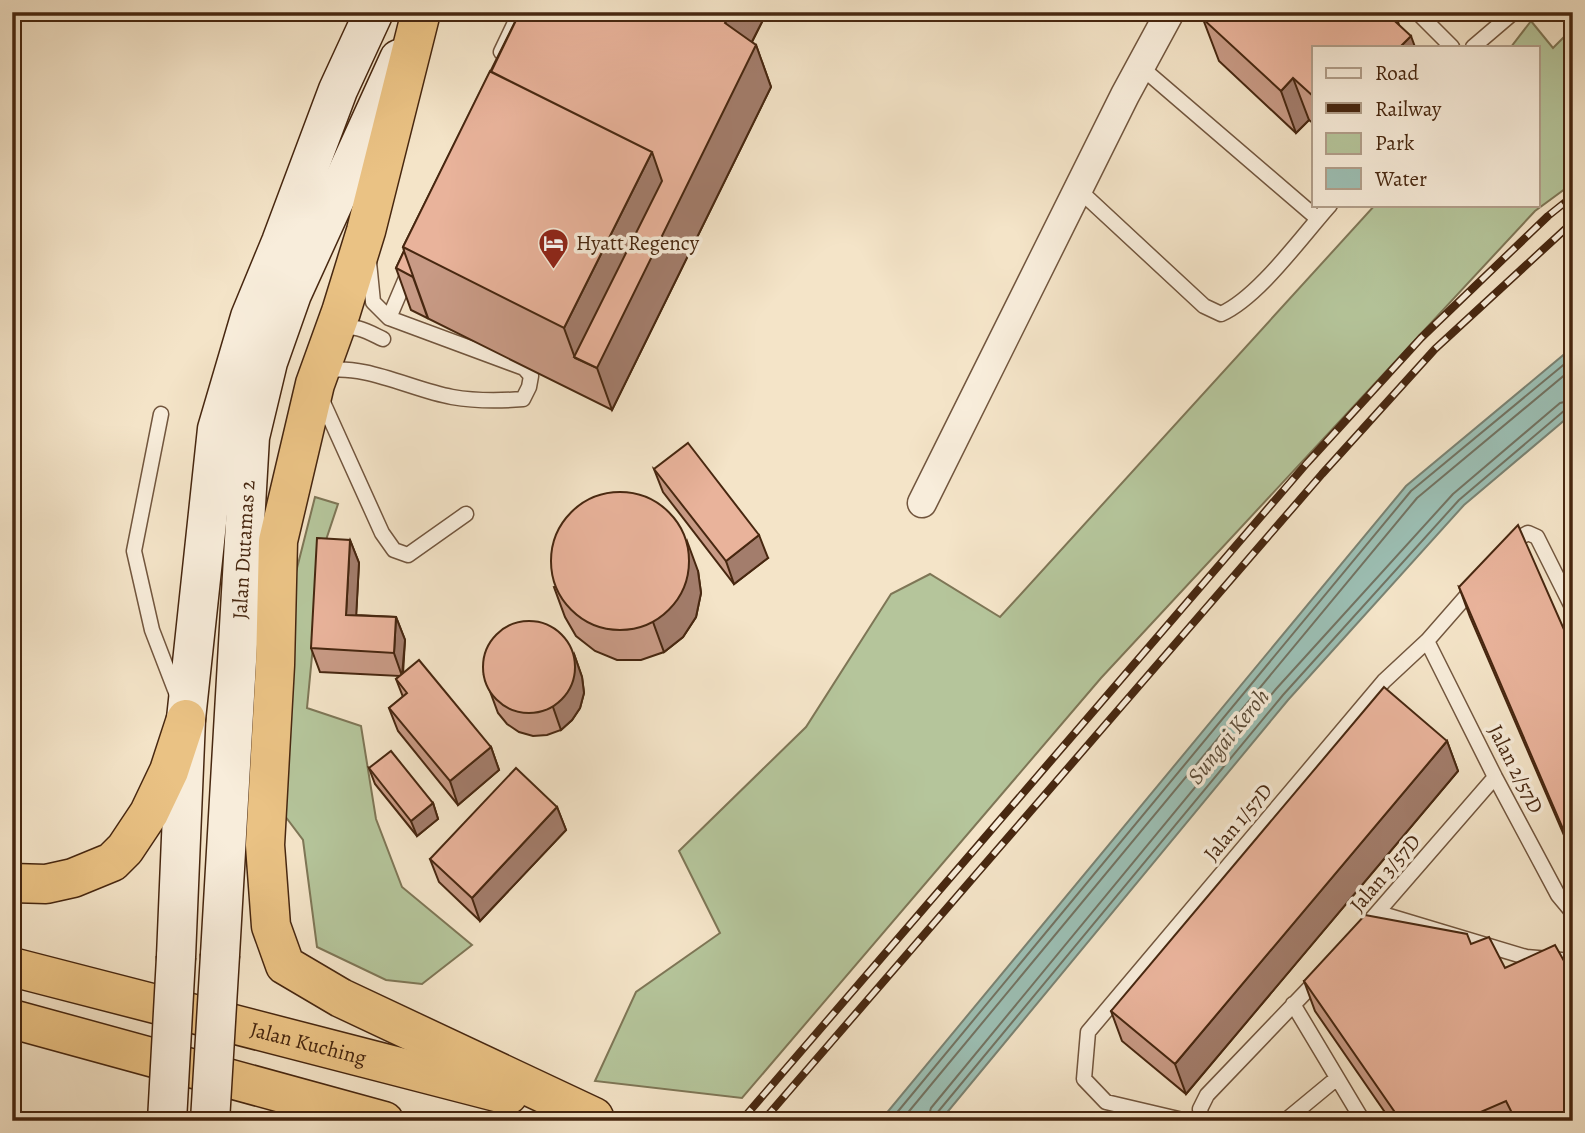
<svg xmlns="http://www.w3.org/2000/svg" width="1585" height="1133" viewBox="0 0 1585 1133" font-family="Alegreya,serif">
  <rect width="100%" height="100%" fill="#f4e4c8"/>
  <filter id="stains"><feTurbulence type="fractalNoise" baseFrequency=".00286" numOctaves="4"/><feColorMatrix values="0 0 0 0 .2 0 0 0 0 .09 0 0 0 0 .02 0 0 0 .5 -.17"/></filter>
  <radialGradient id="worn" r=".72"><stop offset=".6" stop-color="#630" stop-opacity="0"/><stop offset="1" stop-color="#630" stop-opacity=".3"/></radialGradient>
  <path fill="#b5c59b" stroke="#7e7656" stroke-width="2" d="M1531 21 1553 48 1573 28V183L1535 211 1101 678 742 1098 595 1081 636 992 720 933 679 851 806 727 891 594 930 574 1000 617 1375 205H1538V47H1511Z
    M315 497 338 504 322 552 307 708 361 726 376 819 402 887 472 945 422 984 386 980 317 947 303 840 282 812 294 580Z"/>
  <path fill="#9cbfb4" stroke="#7a8272" stroke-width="2" d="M1573 347V413L1464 505 1288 700 940 1121H880L1406 486Z"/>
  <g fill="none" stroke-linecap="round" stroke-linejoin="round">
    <path stroke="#727362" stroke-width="2" d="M890 1121 1411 491 1573 357
      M901 1121 1417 498 1573 368
      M927 1121 931 1108 1276 689 1453 494 1560 403 1573 400
      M936 1121 937 1113 1283 695 1459 500 1565 410 1573 408"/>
    <defs>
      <path id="lane" d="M1417 12 1452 47
        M1473 47 1514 12
        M501 52 520 12
        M1141 67 1318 219
        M1079 190 1204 306 1221 314C1259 297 1302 236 1330 205
        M389 318 409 271
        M339 329C354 323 370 333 383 339
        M324 371C364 363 412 390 452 397 475 401 499 401 523 399L529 387 531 376 524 368 389 318 373 302 369 262
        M321 398 382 533 394 550 408 555 466 514
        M161 414 134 551 152 630 177 695
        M1508 549 1517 539 1528 533 1537 537 1573 609
        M1427 641 1495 777 1558 895 1573 913
        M1379 913 1526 957 1573 961
        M1363 929 1495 777
        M1293 1004 1363 1121
        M1187 1121 1106 1102 1084 1079 1088 1032 1384 681 1427 641 1476 585
        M1202 1121 1200 1109 1207 1095 1319 978
        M1285 1121 1337 1078"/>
      <path id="street" d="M922 503 1125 95 1170 12"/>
      <g id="secondary">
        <path id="s1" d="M220 955 250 437 268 362 292 294 399 59"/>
        <path d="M176 957 186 719 217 429 250 317 281 242 338 90 374 12"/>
      </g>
      <g id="highway">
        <path d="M421 12 366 231 341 312 315 384 278 541 275 665 265 845 271 926 285 965 341 998 594 1117"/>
        <path d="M12 883 46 884 73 878 112 862 125 849 149 813 169 771 186 719"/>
        <path id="s2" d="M12 967 508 1095"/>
        <path d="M12 1019 384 1121"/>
      </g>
    </defs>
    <use href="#lane" stroke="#72563e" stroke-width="17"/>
    <use href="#street" stroke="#72563e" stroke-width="31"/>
    <use href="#secondary" stroke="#472710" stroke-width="41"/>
    <use href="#highway" stroke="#472710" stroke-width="41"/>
    <use href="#lane" stroke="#f8eddb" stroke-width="14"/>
    <use href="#street" stroke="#f8eddb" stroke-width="28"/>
    <use href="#secondary" stroke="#f8eddb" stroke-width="38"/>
    <use href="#highway" stroke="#eac284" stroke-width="38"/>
    <defs>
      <path id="rail" d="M741 1121 1307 463 1421 338 1548 216 1573 196
        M763 1121 1322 474 1435 349 1573 222"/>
    </defs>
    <use href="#rail" stroke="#472710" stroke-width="8"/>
    <use href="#rail" stroke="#f8eddb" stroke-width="5" stroke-dasharray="16" stroke-linecap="butt"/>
    <defs>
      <path id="secondary-bridge" d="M167 1121 176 957
        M210 1121 220 955"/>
    </defs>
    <use href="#secondary-bridge" stroke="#472710" stroke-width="41" stroke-linecap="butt"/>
    <use href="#secondary-bridge" stroke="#f8eddb" stroke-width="38"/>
  </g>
  <path fill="#c89a85" stroke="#472710" stroke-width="2" d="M520 12H767L752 42 756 45 771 87 612 410 411 310 396 268 404 251 403 247Z
    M1202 12H1395L1314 47V124L1309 120 1296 133 1219 61 1203 19 1206 16Z
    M654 469 768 558 734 584 663 492Z
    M350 540 359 563 356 615 396 617 405 640 403 674 491 747 499 770 458 805 398 731 389 708 403 697 396 679 401 676 320 672 311 648Z
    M698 571 701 593 696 617 683 637 664 652 641 660H617L595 651 576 636 565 617 554 587Z
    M1459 587 1573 650V856L1470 617Z
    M574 654 582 677 584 693 580 708 572 720 561 730 547 735 533 736 519 732 507 724 498 713 484 675Z
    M1447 741 1458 771 1186 1094 1122 1041 1111 1011Z
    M369 768 433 803 438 819 417 836 375 784Z
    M557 807 566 830 480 921 439 882 430 859Z
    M1471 944 1505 968 1564 961 1573 1121H1391L1315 1011 1304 981Z"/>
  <path fill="#a37d6c" stroke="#472710" stroke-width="2" d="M731 12H767L740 65 725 23Z
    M1375 12H1395L1399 25Z
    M1411 36 1415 47H1400Z
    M756 45 771 87 612 410 597 368 575 358 564 328 652 152Z
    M1293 78 1309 120 1296 133 1281 91Z
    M413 276 428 318V319L413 277Z
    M759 535 768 558 734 584 726 561Z
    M350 540 359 563 355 638 346 615Z
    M687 541 698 571 701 593 696 617 683 637 664 652 653 622Z
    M396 617 405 640 402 676 394 653Z
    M574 654 582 677 584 693 580 708 572 720 561 730 553 707Z
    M1447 741 1458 771 1186 1094 1175 1064Z
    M491 747 499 770 458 805 450 781Z
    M433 803 438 819 417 836 411 821Z
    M557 807 566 830 480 921 472 898Z"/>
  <path fill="#e9b39b" stroke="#472710" stroke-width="2" d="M520 12H731L725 23 756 45 597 368 574 357 662 181 652 152 491 72Z
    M1209 12H1385L1411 36 1400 47H1314V97L1293 78 1281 91 1203 19Z
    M490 71 652 152 564 328 403 247Z
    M404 251 413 276V277L396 268Z
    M688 443 759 535 726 561 654 469Z
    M551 561a69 69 0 1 1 138 0a69 69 0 1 1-138 0Z
    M1518 525 1573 650V842L1563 829 1459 587Z
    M317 538 350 540 346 615 396 617 394 653 311 648Z
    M483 667a46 46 0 1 1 92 0a46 46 0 1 1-92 0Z
    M419 660 491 747 450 781 389 708 407 693 396 679Z
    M1384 687 1447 741 1175 1064 1111 1011Z
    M391 751 433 803 411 821 369 768Z
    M516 768 557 807 472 898 430 859Z
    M1365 915 1467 934 1471 944 1489 937 1505 968 1555 945 1564 961 1573 956V1121H1516L1506 1101 1460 1121H1401L1304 981Z"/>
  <defs>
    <symbol id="hotel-pin" viewBox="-11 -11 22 30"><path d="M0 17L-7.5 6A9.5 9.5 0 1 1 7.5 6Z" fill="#8f2418" stroke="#f8eddb"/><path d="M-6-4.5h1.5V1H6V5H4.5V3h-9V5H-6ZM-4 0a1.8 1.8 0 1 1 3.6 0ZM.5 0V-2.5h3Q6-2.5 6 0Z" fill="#fff"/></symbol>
  </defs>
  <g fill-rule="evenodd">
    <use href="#hotel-pin" x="536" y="226" width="35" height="47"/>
  </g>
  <g text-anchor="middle" stroke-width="7" stroke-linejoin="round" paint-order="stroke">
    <g font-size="21" fill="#472710" stroke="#f8eddb" text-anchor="start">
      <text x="576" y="250">Hyatt Regency</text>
    </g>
    <g font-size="21" fill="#472710" stroke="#f8eddb">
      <text dy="7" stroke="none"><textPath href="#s1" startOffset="406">Jalan Dutamas 2</textPath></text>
      <text transform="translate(1516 769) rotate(63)" y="7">Jalan 2/57D</text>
      <text transform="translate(1238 822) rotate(-50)" y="7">Jalan 1/57D</text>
      <text transform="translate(1385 873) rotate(-49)" y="7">Jalan 3/57D</text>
      <text dy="7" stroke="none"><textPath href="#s2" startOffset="306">Jalan Kuching</textPath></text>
    </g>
    <g font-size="23" font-style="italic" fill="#5c4d39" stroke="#f8eddb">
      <text transform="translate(1228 736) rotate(-51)" y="8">Sungai Keroh</text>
    </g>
  </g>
  <rect width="1585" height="1133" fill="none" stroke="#f4e4c8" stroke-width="42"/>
  <rect x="14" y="14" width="1557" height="1105" fill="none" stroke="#472710" stroke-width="3.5"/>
  <rect x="21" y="21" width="1543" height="1091" fill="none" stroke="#472710" stroke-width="2"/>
  <rect x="1312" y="46" width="228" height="161" fill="#f8eddb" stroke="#b19e8a" stroke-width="2"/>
  <rect x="1326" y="68" width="35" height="10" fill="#f8eddb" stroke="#b19e8a" stroke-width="2"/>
  <text x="1375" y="80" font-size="21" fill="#472710">Road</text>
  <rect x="1326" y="103" width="35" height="10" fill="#472710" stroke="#b19e8a" stroke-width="2"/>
  <text x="1375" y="116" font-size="21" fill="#472710">Railway</text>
  <rect x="1326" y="133" width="35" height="21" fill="#b5c59b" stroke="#b19e8a" stroke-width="2"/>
  <text x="1375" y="150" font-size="21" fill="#472710">Park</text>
  <rect x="1326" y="168" width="35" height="21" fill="#9cbfb4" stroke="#b19e8a" stroke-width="2"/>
  <text x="1375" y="186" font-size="21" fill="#472710">Water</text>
  <rect width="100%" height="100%" filter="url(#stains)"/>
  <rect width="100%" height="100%" fill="url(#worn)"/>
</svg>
